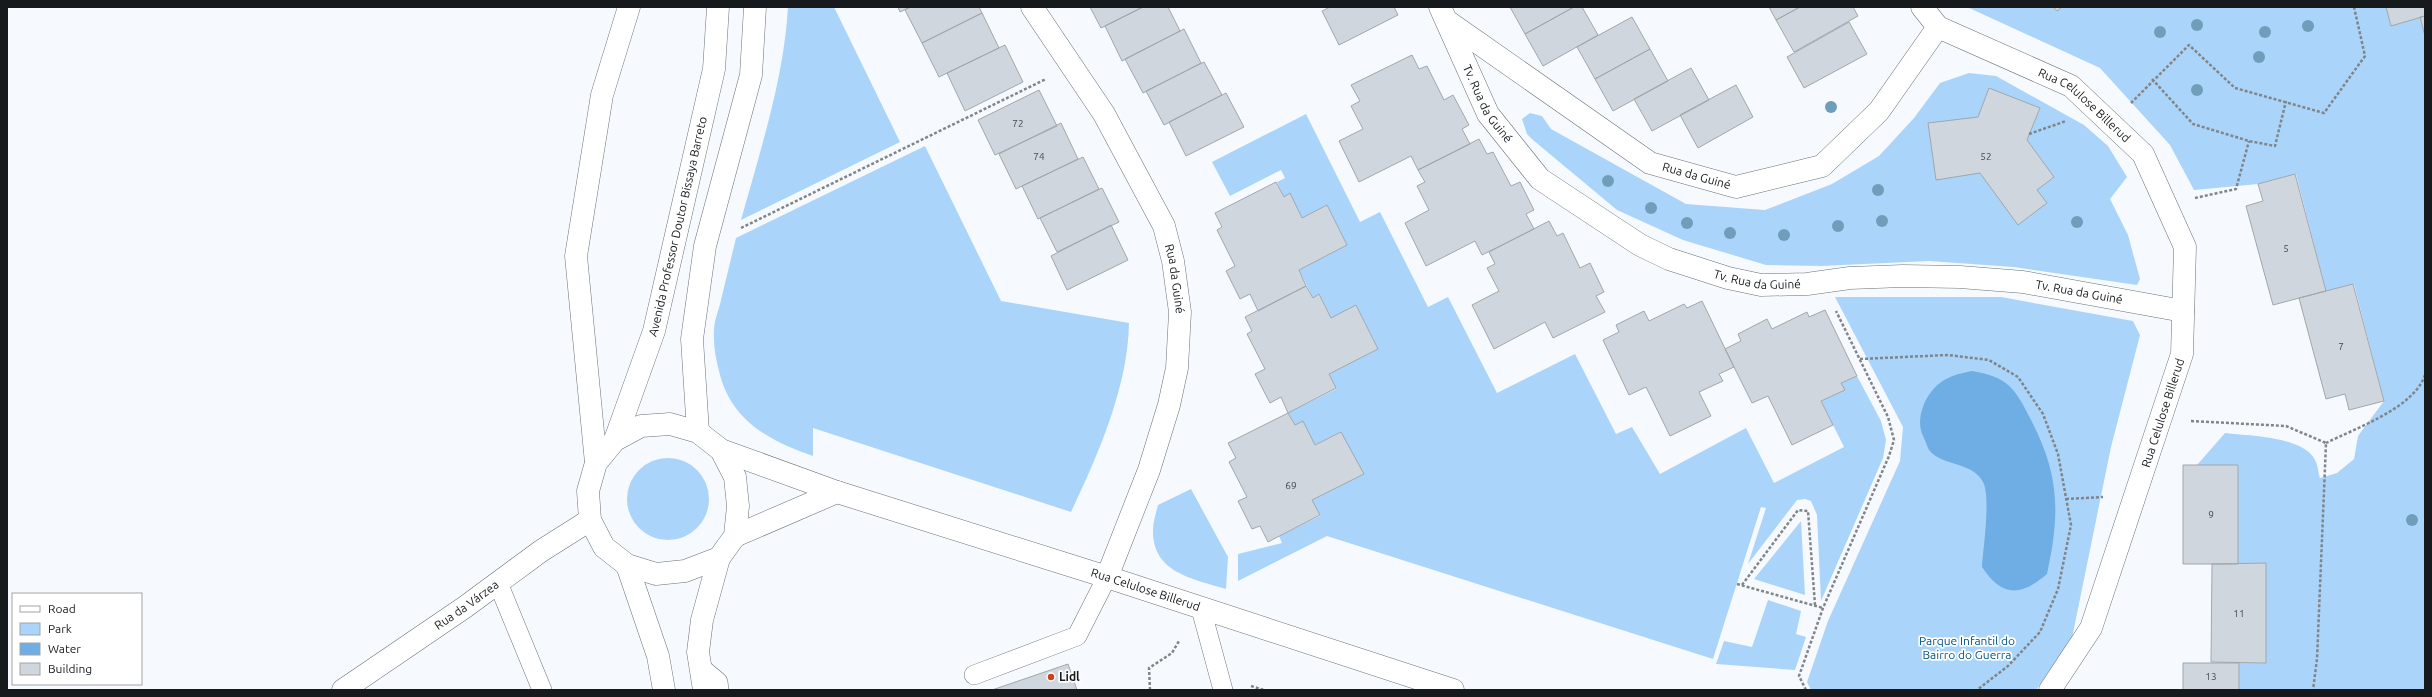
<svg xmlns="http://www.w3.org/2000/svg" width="2432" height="697" viewBox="0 0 2432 697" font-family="Ubuntu,sans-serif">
  <rect width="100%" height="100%" fill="#f6fafe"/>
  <path fill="#aad4fa" d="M788 7H834L900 142 741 220C760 151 784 79 788 7Z
    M1967 7H2425V690H2239V663H2265L2238 564V465H2197L2225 433C2248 436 2303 436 2315 460 2318 465 2318 472 2320 478L2337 473 2354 459 2358 436 2384 401 2354 284 2326 291 2296 174 2258 184 2194 190 2170 145 2100 68Z
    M1969 73 1996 76 2084 125 2108 146 2127 177 2110 199 2128 235 2140 279 2137 285 2014 267 1929 261 1821 266 1766 265 1683 240 1617 210 1533 140 1527 134 1522 119 1530 113 1542 116 1551 129 1686 204 1765 210 1832 184 1879 156 1914 118 1940 83Z
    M1306 114 1360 222 1380 212 1428 307 1448 297 1497 393 1575 354 1616 434 1632 427 1660 474 1746 428 1774 483 1844 447 1821 401 1844 390 1841 383 1857 376 1881 421 1886 440 1883 458 1821 601 1817 515 1811 501 1805 499 1797 500 1748 564 1766 508 1761 507 1713 659 1327 536 1238 581V554L1282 543 1279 536 1320 516 1312 500 1363 474 1341 432 1315 445 1295 425 1288 413 1336 389 1329 374 1378 349 1356 305 1331 318 1319 294 1313 298 1299 270 1347 245 1327 205 1302 218 1290 194 1284 197 1277 182 1285 178 1281 170 1230 196 1212 162Z
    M925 146 1001 301 1129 323C1128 387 1098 455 1071 512L813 428V456C770 441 733 422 720 375 716 360 713 345 714 330 714 320 719 310 721 300 726 279 731 259 736 238Z
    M1835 297H2001L2133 321 2140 335 2111 447 2072 638 2036 690H1811L1807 682 1828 621 1900 461 1903 427Z
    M627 499a41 41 0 1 1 82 0a41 41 0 1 1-82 0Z
    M1191 489 1228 557 1226 589C1194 579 1152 573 1153 530 1153 522 1156 513 1158 505Z
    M1801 521 1805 595 1754 579Z
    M1768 600 1801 611 1796 634 1806 637 1795 670 1716 664 1724 641 1752 647Z"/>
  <path fill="#6eaee4" d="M1972 371C2008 377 2015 388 2031 420 2060 476 2060 514 2047 574 2020 597 2002 597 1982 567 1983 550 1991 496 1983 482 1972 461 1943 467 1929 450 1927 446 1925 440 1923 436 1918 425 1920 414 1924 404 1934 382 1949 375 1972 371Z"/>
  <path fill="#cfd6dd" stroke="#a0a7ad" d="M898 7H910L900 12Z
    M911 7H979L982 13 922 43 905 10Z
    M1090 7H1143L1101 28Z
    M1143 7H1168L1180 31 1122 61 1105 26Z
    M1330 7H1394L1398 15 1339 45 1322 11Z
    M1510 7H1574L1525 34Z
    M1574 7H1582L1598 35 1543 66 1525 34Z
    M1769 7H1800L1776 20Z
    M1800 7H1853L1858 16 1794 52 1776 20Z
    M2053 7H2062L2057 11Z
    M2386 7H2425V16L2391 26Z
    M982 13 999 48 939 77 922 43Z
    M2425 16V36L2420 17Z
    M1632 17 1650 49 1595 79 1577 47Z
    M1849 22 1867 54 1804 88 1787 57Z
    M1184 29 1201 63 1143 93 1125 59Z
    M1005 45 1023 82 965 111 947 73Z
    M1650 49 1668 81 1613 111 1595 79Z
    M1412 55 1419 69 1427 66 1444 100 1453 95 1469 125 1462 129 1470 144 1418 170 1411 156 1359 182 1339 141 1363 129 1351 106 1360 101 1351 85Z
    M1204 62 1222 95 1164 125 1146 91Z
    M1691 68 1709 100 1652 131 1634 99Z
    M1736 85 1753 117 1698 148 1680 115Z
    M1989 88 2040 108 2027 140 2054 177 2037 190 2047 203 2018 225 1980 173 1936 180 1928 123 1978 117Z
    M1039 90 1057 126 995 155 978 120Z
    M1226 93 1244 127 1186 156 1169 122Z
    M1061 123 1078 159 1016 189 999 154Z
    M1479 139 1487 154 1493 152 1511 186 1520 182 1534 210 1526 214 1534 229 1482 255 1475 241 1426 266 1405 223 1429 210 1417 186 1425 182 1418 170Z
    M1083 157 1099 189 1038 219 1022 186Z
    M2295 174 2326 291 2273 305 2246 206 2263 201 2258 184Z
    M1276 182 1284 197 1290 193 1302 218 1327 205 1347 245 1299 270 1306 286 1258 311 1250 294 1240 299 1226 271 1235 266 1217 230 1222 227 1215 213Z
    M1102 188 1119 222 1057 252 1040 218Z
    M1549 221 1557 236 1563 233 1580 268 1590 263 1604 292 1596 296 1605 312 1553 338 1545 322 1494 349 1472 305 1499 291 1487 268 1495 264 1489 252Z
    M1111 225 1128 260 1067 290 1051 256Z
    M2353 284 2384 401 2349 410 2345 394 2326 399 2299 298Z
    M1306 286 1313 298 1319 294 1331 318 1356 305 1378 349 1329 374 1336 388 1288 413 1281 397 1270 403 1255 374 1265 369 1247 334 1252 331 1245 317Z
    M1702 301 1734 367 1719 374 1723 381 1699 392 1711 416 1670 436 1646 387 1629 395 1603 340 1619 332 1616 325 1644 311 1649 321 1684 304 1687 308Z
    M1825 310 1857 376 1841 383 1845 390 1821 401 1833 425 1792 445 1768 396 1752 403 1725 349 1741 341 1738 334 1767 319 1772 329 1807 312 1809 317Z
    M1288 413 1295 425 1303 421 1315 445 1341 432 1364 474 1312 500 1320 515 1268 542 1260 526 1252 529 1238 501 1247 497 1229 462 1236 458 1228 443Z
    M2183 465H2238V564H2183Z
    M2266 563V663L2211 662 2212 564Z
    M2183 663H2239V690H2183Z
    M1068 664 1077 690H992Z"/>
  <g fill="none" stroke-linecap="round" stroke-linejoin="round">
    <defs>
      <path id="lane" d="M498 583 542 690
        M1201 609 1223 690
        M700 667 718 682 719 690
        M974 675 1077 636 1107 577"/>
      <g id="street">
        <path id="s1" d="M1032 7 1104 114 1164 226 1173 261 1180 312 1177 368 1169 405 1149 470 1107 577"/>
        <path id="s2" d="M1440 7 1488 114 1540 179 1640 245 1669 259 1728 278 1761 285 1807 284 1850 278 1903 276 1960 277 2023 282 2183 311"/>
        <path id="s3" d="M1922 7 1938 27 2071 86 2143 154 2185 247 2182 354 2091 628 2050 690"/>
        <path id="s4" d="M1447 21 1650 163 1736 187 1822 166 1879 111 1938 27"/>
        <path id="s5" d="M721 450 837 492 1107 577 1453 690"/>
        <path d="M596 463 576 256 602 95 629 7"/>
        <path d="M735 536 837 492"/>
        <path id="s6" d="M343 690 465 607 541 551 590 520"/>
      </g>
      <g id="secondary">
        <path d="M670 424 698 432 721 450 735 477 738 506 735 536 719 558 685 571 656 574 627 565 604 547 590 520 588 491 596 463 615 440 641 426Z"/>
        <path d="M698 432 692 339 705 246 751 75 755 7"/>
        <path id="s7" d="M615 440 654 331 714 69 718 7"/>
        <path d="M627 565 658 656 664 690"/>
        <path d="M704 690 698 652 702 620 719 558"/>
      </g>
    </defs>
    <use href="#lane" stroke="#6a7177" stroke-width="20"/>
    <use href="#street" stroke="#6a7177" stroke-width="23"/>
    <use href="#secondary" stroke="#6a7177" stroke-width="23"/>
    <path stroke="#818588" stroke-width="2.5" stroke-dasharray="3 2" stroke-linecap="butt" d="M2152 79 2193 124 2249 141 2275 146 2286 101
      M2131 103 2189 45 2235 88 2324 113 2365 56 2354 7
      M2029 134 2066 121
      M2195 198 2236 189 2249 141
      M741 228 1046 79
      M1860 359 1948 355 1989 360 2018 377 2043 414 2058 454 2071 525 2058 589 2040 632 2008 666 1977 690
      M2191 421 2286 426 2326 443 2317 659 2313 690
      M2326 443C2356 428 2414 408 2425 375
      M2066 499 2103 497
      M1737 584 1823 608
      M1742 585 1798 510 1808 511 1815 605
      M1251 686 1264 690
      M1150 690 1149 668 1172 653 1179 641
      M1806 690 1799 676 1823 608 1889 456 1894 440 1888 417 1836 311"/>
    <use href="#lane" stroke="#fff" stroke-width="19"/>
    <use href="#street" stroke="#fff" stroke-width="22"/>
    <use href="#secondary" stroke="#fff" stroke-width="22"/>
  </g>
  <g fill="#709eba">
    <circle cx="2197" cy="25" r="6"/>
    <circle cx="2308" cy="26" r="6"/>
    <circle cx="2160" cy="32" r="6"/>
    <circle cx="2265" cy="32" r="6"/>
    <circle cx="2259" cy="57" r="6"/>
    <circle cx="2197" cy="90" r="6"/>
    <circle cx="1831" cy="107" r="6"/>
    <circle cx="1608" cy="181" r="6"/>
    <circle cx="1878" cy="190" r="6"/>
    <circle cx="1651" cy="208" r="6"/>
    <circle cx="1882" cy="221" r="6"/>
    <circle cx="2077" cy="222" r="6"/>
    <circle cx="1687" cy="223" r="6"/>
    <circle cx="1838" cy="226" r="6"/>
    <circle cx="1730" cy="233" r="6"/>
    <circle cx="1784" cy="235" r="6"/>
    <circle cx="2412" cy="520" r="6"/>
  </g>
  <circle fill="#cd431e" stroke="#fff" stroke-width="1.5" cx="1051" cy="677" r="4"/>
  <g text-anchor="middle" stroke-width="3.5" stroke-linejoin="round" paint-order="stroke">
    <g font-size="10" fill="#45494c">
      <text x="1018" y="127">72</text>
      <text x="1039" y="160">74</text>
      <text x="1986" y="160">52</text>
      <text x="2286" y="252">5</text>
      <text x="2341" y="350">7</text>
      <text x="1291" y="489">69</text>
      <text x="2211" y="518">9</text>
      <text x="2239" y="617">11</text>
      <text x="2211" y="680">13</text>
    </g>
    <g font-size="12" fill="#171a1c" stroke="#fff">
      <text dy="4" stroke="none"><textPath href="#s2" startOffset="108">Tv. Rua da Guiné</textPath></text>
      <text dy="4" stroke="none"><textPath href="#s3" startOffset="193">Rua Celulose Billerud</textPath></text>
      <text dy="4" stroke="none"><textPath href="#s4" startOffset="296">Rua da Guiné</textPath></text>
      <text dy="4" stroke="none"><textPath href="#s7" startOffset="223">Avenida Professor Doutor Bissaya Barreto</textPath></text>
      <text dy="4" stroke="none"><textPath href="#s2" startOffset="444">Tv. Rua da Guiné</textPath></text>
      <text dy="4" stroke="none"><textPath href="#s1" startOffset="310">Rua da Guiné</textPath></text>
      <text dy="4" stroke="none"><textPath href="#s2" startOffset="768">Tv. Rua da Guiné</textPath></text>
      <text transform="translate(2163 413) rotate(-72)" y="4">Rua Celulose Billerud</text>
      <text dy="4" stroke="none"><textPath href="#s5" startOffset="447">Rua Celulose Billerud</textPath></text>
      <text dy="4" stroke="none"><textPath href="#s6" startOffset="150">Rua da Várzea</textPath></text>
    </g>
    <g font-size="12" fill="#035283" stroke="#fff">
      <text x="1967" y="645">Parque Infantil do<tspan x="1967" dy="14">Bairro do Guerra</tspan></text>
    </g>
    <g font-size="12" font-weight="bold" fill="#171a1c" stroke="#fff" text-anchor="start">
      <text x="1059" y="681">Lidl</text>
    </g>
  </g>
  <rect width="2432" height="697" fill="none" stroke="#171a1c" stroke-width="16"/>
  <rect x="12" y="593" width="130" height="92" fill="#ffffff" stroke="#a2a3a4"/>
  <rect x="20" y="606" width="20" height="6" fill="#ffffff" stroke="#a2a3a4"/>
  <text x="48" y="613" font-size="12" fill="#171a1c">Road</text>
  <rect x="20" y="623" width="20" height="12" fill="#aad4fa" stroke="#a2a3a4"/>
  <text x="48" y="633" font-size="12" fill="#171a1c">Park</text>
  <rect x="20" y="643" width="20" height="12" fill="#6eaee4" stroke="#a2a3a4"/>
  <text x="48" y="653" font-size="12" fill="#171a1c">Water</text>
  <rect x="20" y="663" width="20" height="12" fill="#cfd6dd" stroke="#a2a3a4"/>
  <text x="48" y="673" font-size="12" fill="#171a1c">Building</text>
</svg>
